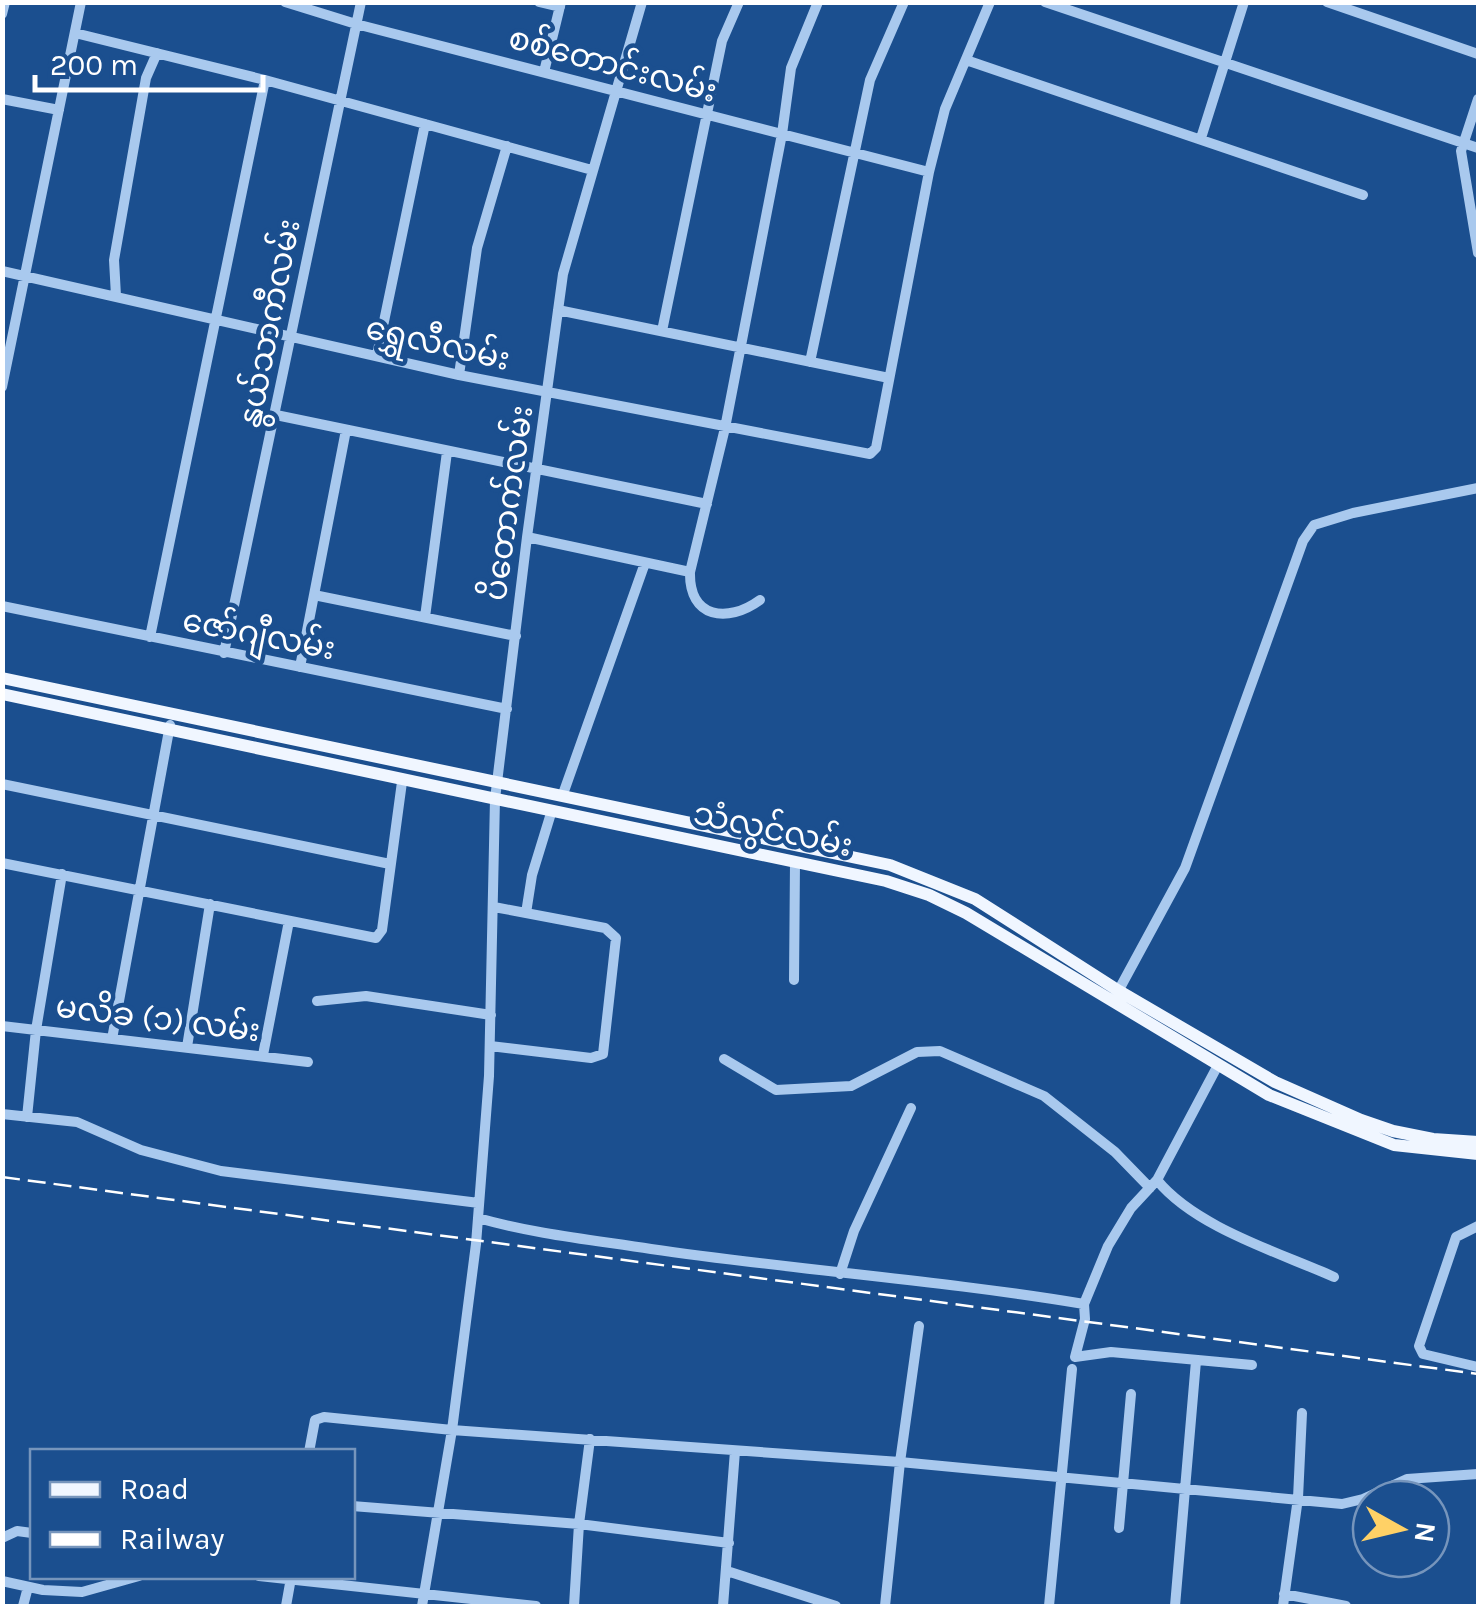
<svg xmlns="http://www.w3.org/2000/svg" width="1481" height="1609" viewBox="0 0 1481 1609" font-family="Karla,'Noto Sans Myanmar',sans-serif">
  <rect width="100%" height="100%" fill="#1b4f8f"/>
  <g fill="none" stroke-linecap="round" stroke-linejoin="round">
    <path stroke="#a9c9ee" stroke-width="10" d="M285 2 356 24 929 172
      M539 2 560 7
      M1045 2 1478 148
      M1327 2 1478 54
      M2 14 5 2
      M75 33 265 80 592 170
      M966 60 1363 195
      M544 72 561 2
      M2 99 59 110
      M1478 99 1461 151 1478 253
      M1201 138 1244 2
      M2 271 459 375 870 454 876 448 929 172 945 109 990 2
      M116 296 114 260 146 78 157 53
      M558 310 889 378
      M662 331 722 41 739 2
      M377 355 425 124
      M810 362 870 80 904 2
      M459 375 477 248 507 146
      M2 387 81 2
      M276 415 707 504
      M527 537 690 572 725 428 782 134 791 68 818 2
      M690 572C689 618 727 624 760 600
      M314 595 516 636
      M2 606 507 709
      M425 617 447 452
      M150 637 265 80
      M224 653 361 2
      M300 667 346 430
      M2 784 390 864
      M563 794 645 563
      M2 863 376 938 382 930 402 782
      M526 913 532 875 552 810
      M794 980 795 862
      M1115 997 1185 868 1303 541 1314 525 1353 513 1478 488
      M317 1001 366 996 491 1015
      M2 1026 308 1062
      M112 1039 170 725
      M490 1046 591 1058 603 1054 616 938 605 928 494 907
      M187 1047 210 904
      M263 1055 289 921
      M724 1059 776 1090 851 1086 917 1052 940 1051 1044 1096 1115 1152 1150 1188
      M1218 1065 1157 1180 1131 1208 1108 1246 1084 1304 1085 1319 1075 1357 1111 1352 1252 1365
      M2 1114 77 1122 141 1150 221 1171 479 1203
      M27 1117 36 1030 62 874
      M1157 1180C1195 1227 1278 1252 1334 1277
      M478 1218C534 1234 593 1240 651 1249 795 1270 940 1280 1084 1304
      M1478 1226 1456 1237 1419 1346 1423 1354 1478 1367
      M840 1274 854 1231 911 1108
      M309 1452 315 1420 324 1417 452 1430 900 1462 1342 1504 1363 1499 1407 1479 1478 1474
      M352 1506 579 1524 729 1543
      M1119 1528 1131 1394
      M2 1538 17 1531 32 1533
      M727 1571 836 1606
      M259 1576 536 1606
      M2 1581 43 1590 82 1592 139 1576
      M1284 1594 1346 1606
      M23 1606 28 1587
      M286 1606 291 1578
      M422 1606 452 1430 476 1244 489 1076 495 799 527 537 563 274 642 2
      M574 1606 579 1524 590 1439
      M723 1606 735 1451
      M885 1606 900 1462 919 1326
      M1049 1606 1072 1369
      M1175 1606 1196 1361
      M1283 1606 1298 1498 1302 1413"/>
    <path stroke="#f0f6ff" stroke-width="12" d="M2 678 890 865 975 899 1119 991 1275 1082 1361 1120 1393 1131 1433 1139 1478 1142
      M2 694C297 757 591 819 886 881L929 895 966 913 1269 1095 1394 1145 1478 1154"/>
    <path stroke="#fff" stroke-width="2.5" stroke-dasharray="18 8" stroke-linecap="butt" d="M2 1177 1478 1374"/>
  </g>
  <g text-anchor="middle" stroke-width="9" stroke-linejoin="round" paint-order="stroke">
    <g font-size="32" fill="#fff" stroke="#1b4f8f">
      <text transform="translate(613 64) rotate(15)" y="11">စစ်တောင်းလမ်း</text>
      <text transform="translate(269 323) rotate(-79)" y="11">နွယ်သာကီလမ်း</text>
      <text transform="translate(438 343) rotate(13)" y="11">ရွှေလီလမ်း</text>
      <text transform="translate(508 503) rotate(-82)" y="11">ပိတောက်လမ်း</text>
      <text transform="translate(259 634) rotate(11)" y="11">ဇော်ဂျီလမ်း</text>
      <text transform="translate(773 829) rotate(12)" y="11">သံလွင်လမ်း</text>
      <text transform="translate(158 1018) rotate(7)" y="11">မလိခ (၁) လမ်း</text>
    </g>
  </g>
  <rect width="1481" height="1609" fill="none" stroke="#ffffff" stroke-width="10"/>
  <rect x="30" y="1449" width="325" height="130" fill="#1b4f8f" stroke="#7695bc" stroke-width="2.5"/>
  <rect x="50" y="1482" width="50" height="15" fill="#f0f6ff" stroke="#7695bc" stroke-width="2.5"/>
  <text x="120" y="1499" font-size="30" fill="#ffffff">Road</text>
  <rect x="50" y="1532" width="50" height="15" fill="#ffffff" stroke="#7695bc" stroke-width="2.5"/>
  <text x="120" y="1549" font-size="30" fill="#ffffff">Railway</text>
  <g transform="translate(1401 1529) rotate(98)"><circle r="48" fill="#1b4f8f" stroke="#7695bc" stroke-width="2.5"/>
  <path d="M0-8L18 38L0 25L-18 38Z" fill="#ffd166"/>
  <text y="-15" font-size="28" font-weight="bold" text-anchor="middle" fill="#ffffff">N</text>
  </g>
  <path d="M35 75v15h228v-15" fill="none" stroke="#ffffff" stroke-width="5"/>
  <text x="50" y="75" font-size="30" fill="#ffffff" stroke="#1b4f8f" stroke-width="8" paint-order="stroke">200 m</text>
</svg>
